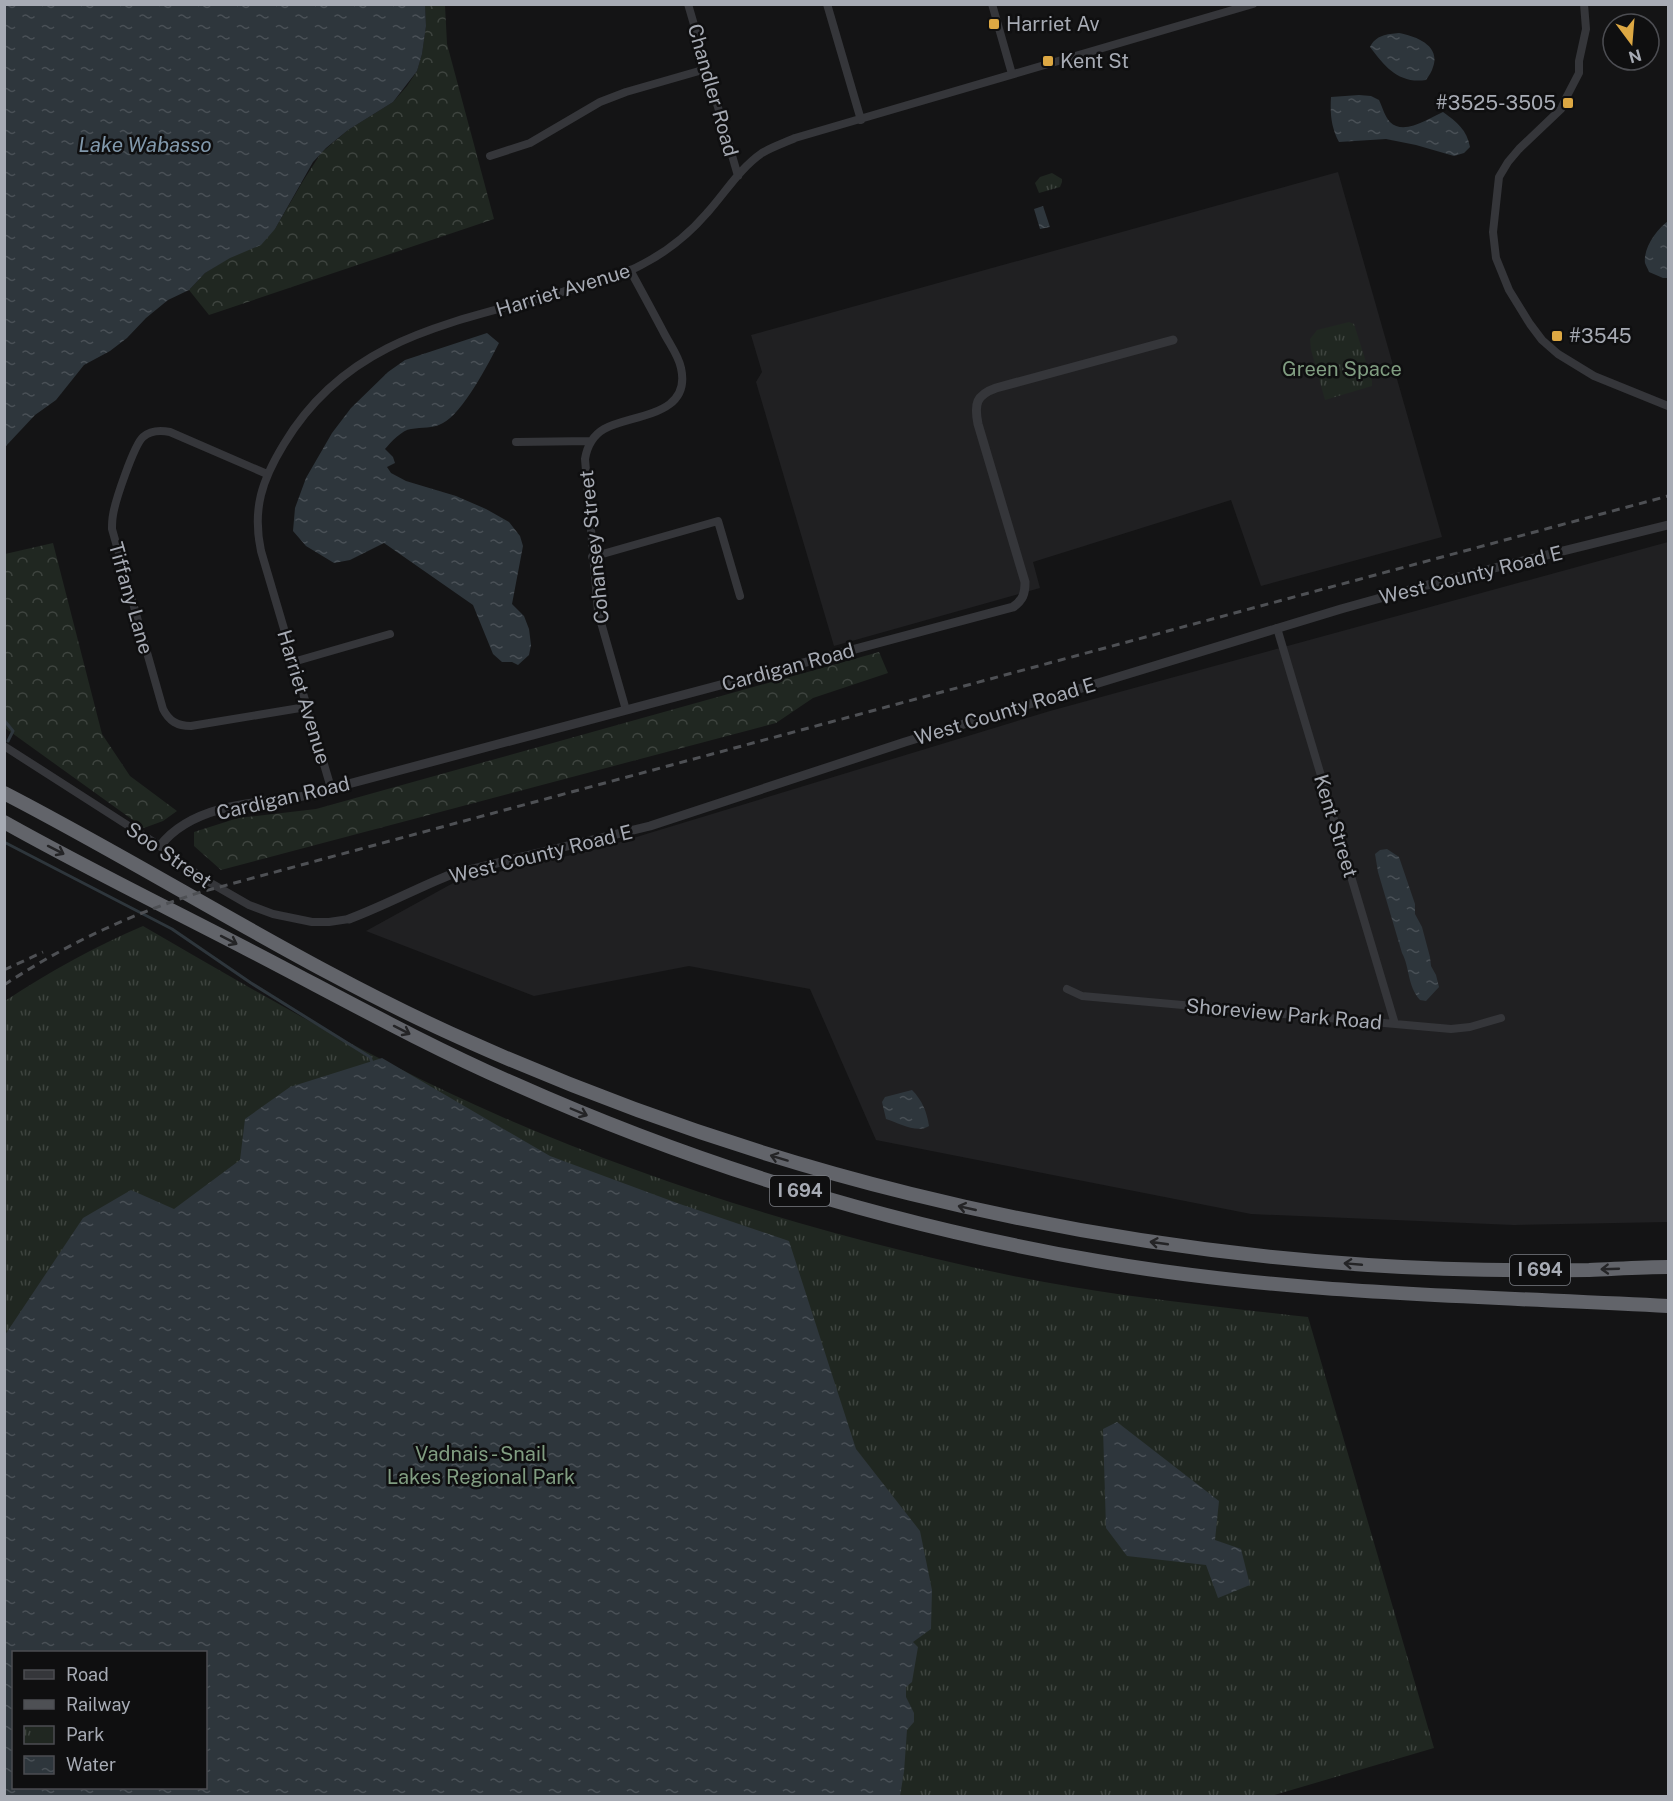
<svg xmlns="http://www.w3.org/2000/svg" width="1673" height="1801" viewBox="0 0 1673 1801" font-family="'Public Sans',sans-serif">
  <defs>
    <pattern id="forest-crowns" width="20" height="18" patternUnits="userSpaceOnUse" patternTransform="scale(1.5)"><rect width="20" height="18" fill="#202721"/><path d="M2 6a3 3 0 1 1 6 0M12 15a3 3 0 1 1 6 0" fill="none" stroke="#3e443f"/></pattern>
    <pattern id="park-tufts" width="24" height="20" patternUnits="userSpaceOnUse" patternTransform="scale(1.5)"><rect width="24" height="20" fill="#202721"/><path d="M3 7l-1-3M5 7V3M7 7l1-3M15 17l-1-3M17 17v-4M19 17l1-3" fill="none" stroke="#3e443f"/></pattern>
    <pattern id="water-ripples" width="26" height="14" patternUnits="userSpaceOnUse" patternTransform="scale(1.5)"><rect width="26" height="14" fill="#2e363c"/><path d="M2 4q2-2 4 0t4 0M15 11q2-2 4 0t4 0" fill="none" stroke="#495056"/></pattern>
  </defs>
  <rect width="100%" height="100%" fill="#141415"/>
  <path fill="#202022" d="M1338 172 1442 537 1261 586 1231 500 1033 562 1040 588 834 646 756 382 762 372 751 335Z
    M1668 542V1222L1514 1225 1251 1214 876 1140 810 989 689 966 534 996 366 931 455 882 597 849 1050 711Z"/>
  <path fill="url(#forest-crowns)" d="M425 5H445L447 44 494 219 209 315 189 290 205 273 275 229 303 181 321 153 348 130 393 102 407 86 417 71 422 54 426 26Z
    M53 543 102 734 130 776 177 811 163 821 144 828 5 728V554Z
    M879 652 888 673 813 698 776 723 221 870 194 846V832L238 818 316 809Z"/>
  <path fill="url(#park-tufts)" fill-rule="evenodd" d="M1052 173 1062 179V182L1060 187 1039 193 1035 183 1040 177Z
    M1349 322 1354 324 1372 381V386L1325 400 1311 350 1310 339 1317 330Z
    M143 926C260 994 376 1062 500 1116 632 1173 769 1218 908 1252 962 1265 1017 1278 1073 1287 1151 1300 1229 1308 1308 1317L1434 1748 1271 1796H5V1001C49 972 94 947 143 926ZM14 1652H206V1788H14Z"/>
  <path fill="url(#water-ripples)" fill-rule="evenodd" d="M5 4H425L426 26 422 54 417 71 393 102 348 130 326 148 313 162 275 229 261 245 230 258 205 273 189 290 168 300 146 318 127 338 110 351 84 365 56 400 35 415 5 447Z
    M1399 33C1415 36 1441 45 1433 67 1432 71 1429 76 1426 80 1399 84 1385 67 1370 47 1376 35 1387 34 1399 33Z
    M1359 95 1371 96 1379 100C1382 106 1385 117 1390 122 1404 136 1429 118 1443 112 1457 122 1467 130 1470 147L1464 153 1454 156 1416 145 1386 139 1339 142C1331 127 1330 113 1331 97Z
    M1043 206 1050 227 1040 229 1034 209Z
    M1668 221V278H1663L1649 272C1648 269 1646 266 1645 263 1643 248 1657 229 1668 221Z
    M487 333 499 343C489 363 462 414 443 423 432 429 422 427 411 429 402 430 391 442 385 449L393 457 395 463 387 467 391 473 406 481 456 496 486 509 509 522 520 536 523 546 512 604 524 616 529 629 531 645 529 655 518 665 512 662H502L493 654 473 605 384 543 350 560 334 563 306 546 293 531 295 508 306 478 332 433 351 408 388 372 405 360Z
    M1387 849 1399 857 1415 904V914L1422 927 1430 957 1431 966 1436 975 1439 987 1426 1001 1420 1000C1407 985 1410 968 1402 953L1378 872 1375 854 1380 850Z
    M382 1058 550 1156 677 1203 789 1241 856 1449 920 1531 932 1590 931 1629 913 1642 918 1647 912 1682 906 1687V1697L914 1713V1722L907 1730 904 1772 900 1796H5V1335L83 1218 131 1190 174 1209 240 1160 245 1119 290 1087ZM14 1652H206V1788H14Z
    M912 1090C922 1100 927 1112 929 1126 917 1134 899 1123 886 1119L882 1102 885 1097Z
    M1117 1422 1219 1501 1215 1540 1241 1549 1250 1585 1218 1598 1206 1565 1127 1556 1106 1528 1103 1429Z"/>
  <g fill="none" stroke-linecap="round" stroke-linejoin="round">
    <path stroke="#2e363c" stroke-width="3" d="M4 720 13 731 8 741
      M4 842 172 929 251 983 370 1057 373 1065"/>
    <path stroke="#35363a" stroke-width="8" d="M688 4 738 176
      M827 4 861 120
      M992 4 1012 74
      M1584 4 1586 29 1579 61V73L1567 96 1561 109 1519 149 1508 162 1499 177 1493 232 1496 258 1509 290 1530 324 1542 340 1558 354 1594 376 1668 406
      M490 156 530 143 600 102 626 92 706 69
      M516 442 591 441
      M267 474 170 432C160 430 151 430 143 437 134 445 115 501 113 515 112 520 112 525 112 529L163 709C169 721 177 726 191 726L306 707
      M592 557 718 521 740 596
      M1277 628 1395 1024
      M293 662 390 634
      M626 710 598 612 585 459C587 447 592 436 604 429 631 414 692 417 681 368 679 357 671 346 665 335 654 314 642 292 630 270
      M4 746 160 846 202 878 249 905 273 914 312 922H329L349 919
      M331 788 261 551C252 509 262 480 284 444 348 337 452 323 562 292 589 284 618 278 643 264 668 251 689 234 707 213 725 193 740 168 762 153 772 147 784 143 795 138L1253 4
      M1067 989 1082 996 1451 1029 1470 1027 1501 1018"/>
    <path stroke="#35363a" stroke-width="9" d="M160 846C189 808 247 802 292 799L1013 607C1023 600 1025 594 1025 582L978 424C974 404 976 395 996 388L1173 340
      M349 919C384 906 417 888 452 874L650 826 905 742 1341 609 1438 582 1668 525"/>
    <path stroke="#62646a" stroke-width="14" d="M4 793C161 874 310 972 472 1043 755 1169 1059 1245 1368 1265 1442 1270 1515 1271 1589 1270 1615 1269 1642 1267 1668 1267
      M4 822C84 867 166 907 247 949 336 995 423 1044 515 1084 701 1167 896 1226 1097 1261 1286 1294 1477 1296 1668 1306"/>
    <path stroke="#4e5054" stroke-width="3" stroke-dasharray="8 6" stroke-linecap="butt" d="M4 970 43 952
      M4 985C68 943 129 915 201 892L1668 496"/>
  </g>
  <defs><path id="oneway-shaft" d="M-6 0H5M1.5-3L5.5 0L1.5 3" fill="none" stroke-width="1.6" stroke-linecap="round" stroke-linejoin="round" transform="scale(1.5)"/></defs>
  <g stroke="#242426">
    <use href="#oneway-shaft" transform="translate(56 850) rotate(27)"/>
    <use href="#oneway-shaft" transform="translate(229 940) rotate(27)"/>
    <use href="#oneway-shaft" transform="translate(402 1030) rotate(27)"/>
    <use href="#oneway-shaft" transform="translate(579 1112) rotate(23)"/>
    <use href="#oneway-shaft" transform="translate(779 1158) rotate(-163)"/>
    <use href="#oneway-shaft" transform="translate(967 1208) rotate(-167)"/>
    <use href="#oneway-shaft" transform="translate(1159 1243) rotate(-172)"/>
    <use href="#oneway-shaft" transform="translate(1353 1264) rotate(-175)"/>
    <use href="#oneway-shaft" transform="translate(1610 1269) rotate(178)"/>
  </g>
  <g fill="#dda843" stroke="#0f0f10" stroke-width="2">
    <rect x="988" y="18" width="12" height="12" rx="3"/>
    <rect x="1042" y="55" width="12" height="12" rx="3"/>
    <rect x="1562" y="97" width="12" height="12" rx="3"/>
    <rect x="1551" y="330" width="12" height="12" rx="3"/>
  </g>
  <g text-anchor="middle" stroke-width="5" stroke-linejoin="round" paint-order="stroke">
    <g fill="#0f0f10" stroke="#797c83" stroke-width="1.5">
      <rect x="770" y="1176" width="60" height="30" rx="4.5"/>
      <rect x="1510" y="1255" width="60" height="30" rx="4.5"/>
    </g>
    <g font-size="18" font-weight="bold" fill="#a7abb4">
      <text x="800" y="1197">I 694</text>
      <text x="1540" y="1276">I 694</text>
    </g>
    <g font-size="20" fill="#a7abb4" stroke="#0f0f10" text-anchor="start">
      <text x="1006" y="31">Harriet Av</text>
      <text x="1060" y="68">Kent St</text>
      <text x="1556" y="110" text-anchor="end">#3525-3505</text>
      <text x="1569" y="343">#3545</text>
    </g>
    <g font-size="20" fill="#a7abb4" stroke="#0f0f10">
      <text transform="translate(713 90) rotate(74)" y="7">Chandler Road</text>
      <text transform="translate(563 290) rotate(-17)" y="7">Harriet Avenue</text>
      <text transform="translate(594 547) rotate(-96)" y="7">Cohansey Street</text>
      <text transform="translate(1471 575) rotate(-14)" y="7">West County Road E</text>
      <text transform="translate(131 598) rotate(74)" y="7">Tiffany Lane</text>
      <text transform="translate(788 667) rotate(-15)" y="7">Cardigan Road</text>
      <text transform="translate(304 697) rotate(73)" y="7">Harriet Avenue</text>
      <text transform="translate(1005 711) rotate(-17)" y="7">West County Road E</text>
      <text transform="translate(283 798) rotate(-13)" y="7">Cardigan Road</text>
      <text transform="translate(1336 826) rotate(73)" y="7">Kent Street</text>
      <text transform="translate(541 854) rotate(-14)" y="7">West County Road E</text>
      <text transform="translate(169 855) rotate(35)" y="7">Soo Street</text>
      <text transform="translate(1284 1014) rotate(5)" y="7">Shoreview Park Road</text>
    </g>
    <g font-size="20" fill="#809d81" stroke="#0f0f10">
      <text x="1342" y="376">Green Space</text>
      <text x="481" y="1461">Vadnais - Snail<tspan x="481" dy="23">Lakes Regional Park</tspan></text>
    </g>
    <g font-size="21" font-style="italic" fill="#8198ab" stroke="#0f0f10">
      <text x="145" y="152">Lake Wabasso</text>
    </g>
  </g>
  <rect width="1673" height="1801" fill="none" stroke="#a7abb4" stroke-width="12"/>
  <rect x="12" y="1651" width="195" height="138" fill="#0f0f10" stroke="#4c4d52" stroke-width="1.5"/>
  <rect x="24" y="1670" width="30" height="9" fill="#35363a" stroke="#4c4d52" stroke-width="1.5"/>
  <text x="66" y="1681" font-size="18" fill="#a7abb4">Road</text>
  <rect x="24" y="1700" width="30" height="9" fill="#4e5054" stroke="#4c4d52" stroke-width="1.5"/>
  <text x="66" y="1711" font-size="18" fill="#a7abb4">Railway</text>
  <rect x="24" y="1726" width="30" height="18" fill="url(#park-tufts)" stroke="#4c4d52" stroke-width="1.5"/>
  <text x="66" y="1741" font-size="18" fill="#a7abb4">Park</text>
  <rect x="24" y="1756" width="30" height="18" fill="url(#water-ripples)" stroke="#4c4d52" stroke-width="1.5"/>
  <text x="66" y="1771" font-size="18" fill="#a7abb4">Water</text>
  <g transform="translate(1631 42) rotate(164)"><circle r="28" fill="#0f0f10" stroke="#4c4d52" stroke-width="1.5"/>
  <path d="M0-4.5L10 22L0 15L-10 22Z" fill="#dda843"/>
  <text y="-9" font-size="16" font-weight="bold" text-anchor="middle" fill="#a7abb4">N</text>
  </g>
</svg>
